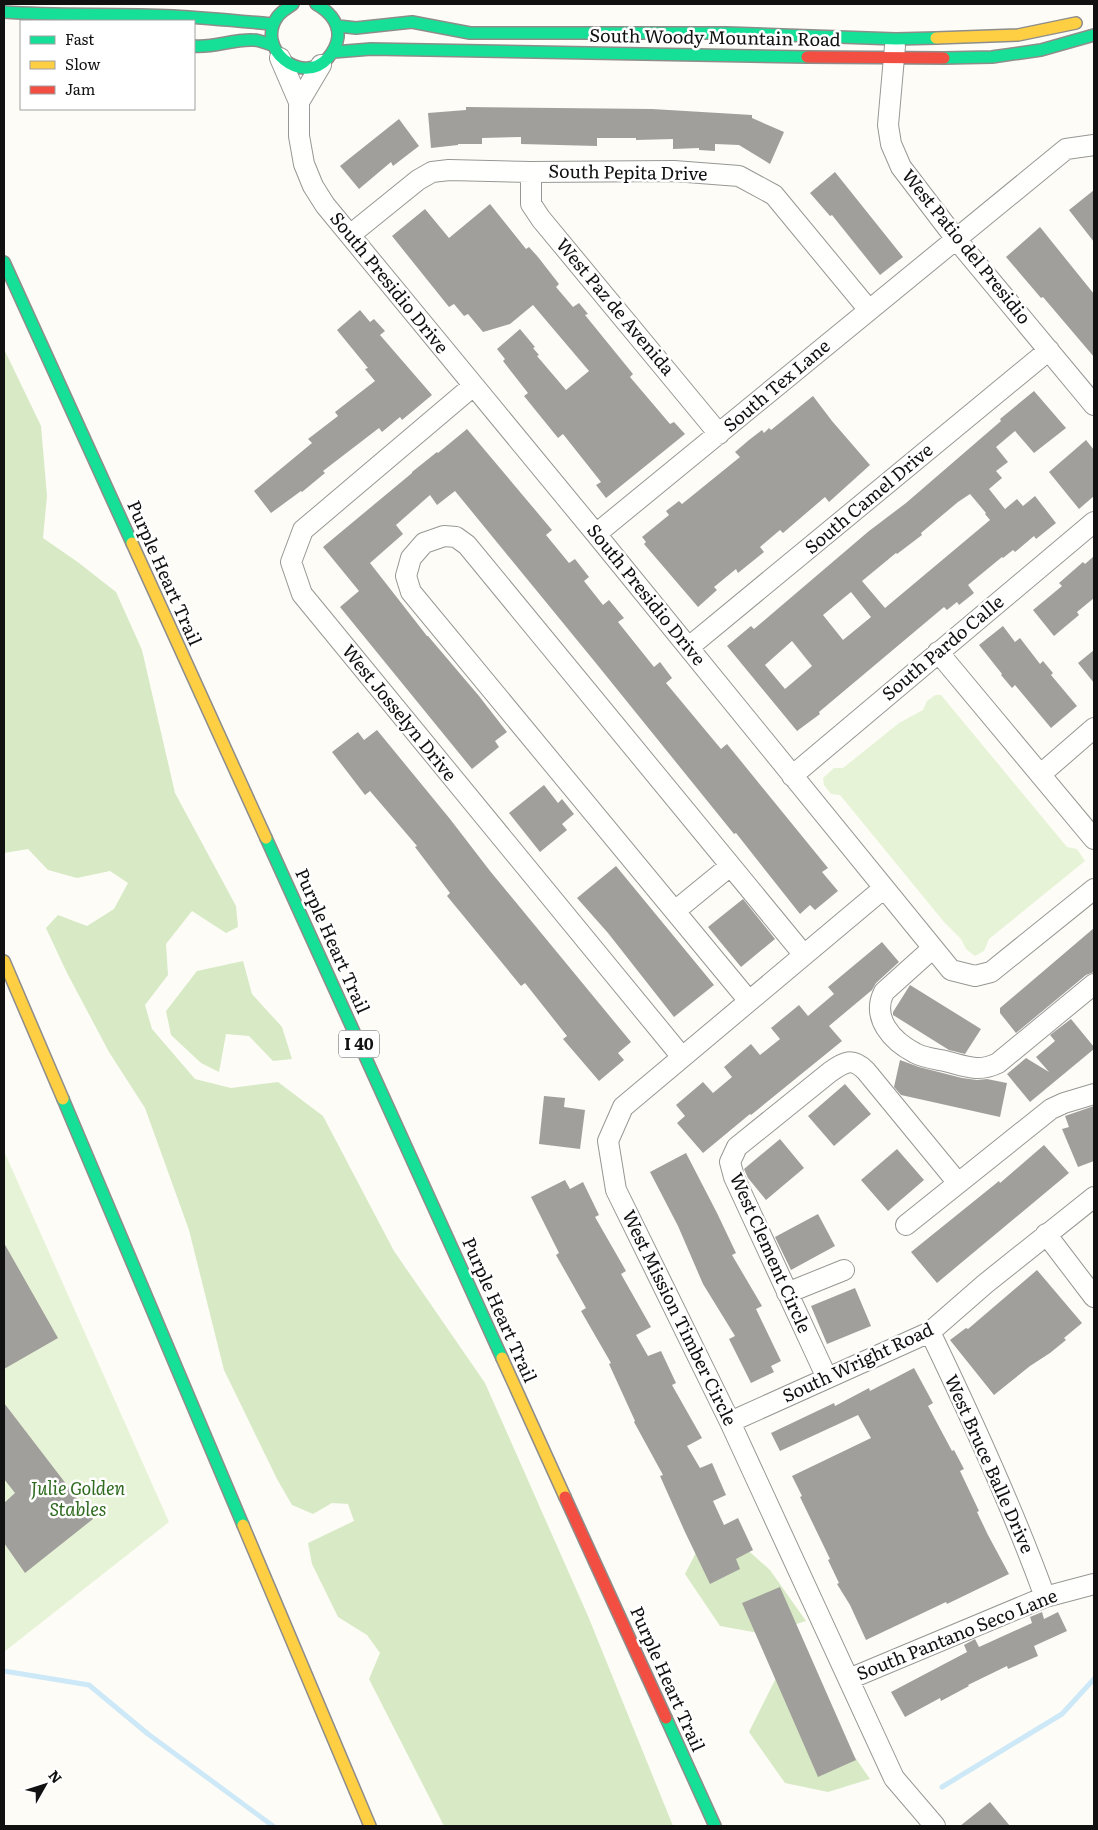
<svg xmlns="http://www.w3.org/2000/svg" width="1098" height="1830" viewBox="0 0 1098 1830" font-family="Literata,serif">
  <rect width="100%" height="100%" fill="#fdfcf7"/>
  <path fill="#e7f3d7" d="M935 695H941L1067 847 1077 849 1085 861 989 939 984 951 975 956 966 949 961 939 944 922 840 795 831 794 824 785 823 778 834 768H843L899 723 923 710 927 701Z
    M4 1151 169 1522 4 1652Z"/>
  <path fill="#d8eac5" d="M4 349 41 426 47 496 43 538 79 563 116 592 142 650 175 793 236 906 238 927 226 933 192 911 166 944 168 975 145 1005 152 1029 195 1079 231 1088 278 1082 323 1116 394 1251 485 1383 588 1616 673 1826H444L369 1679 380 1653 367 1635 338 1617 312 1564 308 1543 354 1521 348 1504 332 1503 313 1514 292 1505 277 1479 224 1370 189 1230 145 1108 109 1052 67 973 46 928 58 915 87 926 114 909 128 883 110 871 77 878 48 870 28 849 4 853Z
    M243 961 252 994 282 1027 292 1059 273 1061 249 1036 226 1034 219 1072 201 1063 171 1035 166 1011 197 971Z
    M713 1519 770 1570 806 1621 764 1634 720 1626 685 1574Z
    M777 1676 834 1727 870 1779 828 1792 785 1783 749 1732Z"/>
  <g fill="none" stroke-linecap="round" stroke-linejoin="round">
    <path stroke="#cde8f7" stroke-width="5" d="M4 1671 89 1685 148 1734 273 1826
      M942 1787 1062 1714 1094 1679"/>
  </g>
  <path fill="#a19f9c" fill-rule="evenodd" d="M466 107 652 109 752 115V118L784 132 770 164 739 145 715 144V151L699 150V148L673 149V139L636 140V138H597V146L521 144V137L482 138V144H458V145L431 148 428 113 466 110Z
    M399 119 419 146 393 166 391 162 359 189 340 166Z
    M835 172 903 257 880 275 832 215 830 216 810 193Z
    M1094 190V242L1069 210Z
    M490 204 526 249 529 247 538 257 559 284 556 287 573 307 579 303 588 314 585 315 633 374 630 377 670 424 674 422 685 434 606 498 596 485 601 482 563 434 558 438 524 396 528 393 503 361 505 359 497 349 520 329 535 347 533 348 539 355 537 356 566 390 589 371 533 305 510 324 483 332 468 314 464 316 454 304 449 307 392 236 425 209 449 238Z
    M1040 227 1094 294V357L1043 297 1041 298 1006 257Z
    M360 310 370 322 374 319 385 331 380 335 432 395 402 420 400 417 382 432 379 428 323 471 325 473 302 492 301 491 271 513 254 491 312 443 308 439 338 416 335 412 375 381 365 369 368 368 337 330Z
    M1034 391 1066 428 1034 453 1015 431 996 447 1008 462 996 471 1002 478 989 489 1005 509 1017 499 1023 506 1035 496 1056 523 1036 539 1034 536 1015 552 1013 550 1003 558 1002 557 968 585 974 593 959 605 957 602 947 610 944 607 819 712 820 714 797 731 727 646 751 626 754 629 869 531 906 503 1001 421 1000 419ZM970 494 986 513 985 514 990 520 885 608 862 581 896 553 897 554 922 535 921 533 958 502ZM851 592 871 617 843 640 823 615ZM792 641 812 666 785 689 765 665Z
    M813 396 832 421 870 465 829 502 825 497 783 533 780 530 760 547 764 552 738 573 736 569 714 587 717 590 698 607 644 544 646 542 642 537 669 515 666 511 679 501 682 504 740 457 735 452 749 440 762 430 764 433 769 428 771 430Z
    M467 429 552 530 546 535 569 563 575 559 589 577 584 581 603 605 609 600 624 618 618 622 654 667 660 662 672 678 666 683 721 749 727 744 828 868 822 872 838 891 815 910 810 905 800 914 736 833 734 834 595 662 455 491 437 505 430 495 396 525 403 534 370 563 427 636H428L479 696 507 732 495 741 499 747 472 769 340 607 359 591 323 547 412 473V472L437 452 438 453Z
    M1086 440 1094 450V496L1079 509 1049 472Z
    M1094 556V598L1077 612 1079 615 1054 636 1033 610 1062 586 1059 583 1083 562 1085 564Z
    M1003 626 1015 642 1020 638 1040 664 1043 661 1053 673 1051 675 1077 706 1051 728 1015 685 1012 688 1001 675 1002 674 979 645Z
    M1094 650V683L1078 663Z
    M377 730 450 819 490 871 631 1042 618 1053 624 1060 599 1081 563 1039 567 1036 525 983 521 986 447 896 450 893 415 847 417 846 370 791 365 795 332 752 358 732 364 740Z
    M544 785 558 803 562 799 574 814 562 824 567 830 540 852 509 813Z
    M616 866 714 985 674 1017 608 933 577 898Z
    M743 899 775 939 741 967 708 927Z
    M1094 928V972L1086 975 1016 1033 1000 1013V1008Z
    M882 942 899 962 876 983 872 990 829 1026 842 1041 751 1115 750 1114 703 1153 677 1123 685 1116 676 1105 703 1082 713 1093 732 1077 724 1067 751 1044 760 1055 780 1039 771 1028 799 1005 808 1016 834 994 828 987Z
    M910 985 981 1029 965 1054 949 1050 893 1015V1012Z
    M1071 1019 1094 1047V1049L1030 1102 1007 1074 1026 1058 1049 1072 1036 1057 1055 1041 1050 1035Z
    M900 1060 919 1067 962 1078 977 1080 987 1079 1007 1083 1000 1117 901 1095 894 1087Z
    M845 1084 871 1114 834 1146 808 1116Z
    M544 1096 565 1098 564 1107 585 1110 580 1149 539 1144Z
    M1094 1106V1161L1078 1167 1062 1129 1069 1127 1065 1116Z
    M780 1139 804 1168 766 1200 748 1178 744 1169Z
    M1044 1145 1069 1173 937 1283 911 1252 999 1181 1000 1183Z
    M897 1149 924 1180 888 1211 861 1180Z
    M686 1153 717 1213 736 1253 732 1255 762 1306 756 1309 781 1361 771 1366 774 1372 751 1383 729 1339 735 1336 703 1284 678 1226 650 1172Z
    M565 1180 570 1189 583 1182 599 1215 595 1217 626 1271 621 1274 651 1327 636 1335 648 1356 661 1351 676 1383 672 1385 702 1438 687 1446 700 1468 712 1463 726 1495 713 1501 724 1525 738 1518 753 1550 736 1559 740 1569 710 1584 685 1532 660 1476 663 1475 634 1422 635 1421 609 1364 611 1363 581 1311 586 1308 556 1255 559 1253 531 1197Z
    M818 1214 835 1246 791 1270 775 1237Z
    M4 1243 58 1338 4 1369Z
    M1037 1270 1082 1323 1064 1338 1066 1340 1050 1353 1030 1366 994 1395 950 1340 966 1328 968 1329Z
    M855 1288 871 1326 827 1344 811 1306Z
    M914 1368 933 1403 928 1406 952 1451 954 1450 964 1469 960 1471 979 1511 977 1512 988 1535 1009 1574 947 1604 946 1602 866 1640 850 1605 837 1584 839 1583 828 1560 830 1559 800 1497 802 1496 792 1476 871 1438 858 1415 780 1451 771 1433 834 1403 835 1406 869 1388 870 1391Z
    M4 1403 93 1519 25 1573 4 1543V1503L15 1493 4 1479Z
    M780 1587 856 1760 818 1777 742 1603Z
    M1042 1612 1044 1619 1058 1612 1067 1631 1034 1646 1038 1656 1008 1669 1007 1666 968 1685 969 1686 941 1701 940 1698 905 1717 891 1692 967 1652 964 1645 975 1639 979 1647 1032 1623 1030 1617Z
    M990 1802 1010 1826H960Z"/>
  <g fill="none" stroke-linecap="round" stroke-linejoin="round">
    <defs>
      <path id="street" d="M895 46 888 125 891 144 901 167 956 239 1094 405
        M280 58 299 102
        M321 65 299 102V136L304 164 313 186 325 205 596 534 951 970 975 976 991 972 1094 889
        M531 172V204L541 219 719 434
        M350 235 418 180 432 172 449 170 531 172 674 171 739 176 774 195 869 310
        M473 386 303 530 291 562 302 594 682 1057
        M596 534 1066 149 1094 145
        M689 647 1049 350
        M938 652 1094 839
        M1041 774 1094 728
        M792 776 1094 522
        M884 888 623 1107 608 1141 616 1190 730 1422 894 1778 935 1826
        M675 911 730 866
        M933 948 884 992C871 1018 892 1041 915 1053 924 1058 936 1059 945 1061 965 1066 978 1073 998 1063L1094 984
        M749 1001 411 592 406 576 411 558 424 543 444 536 456 537 467 545 804 955
        M906 1225 1051 1109 1064 1103 1094 1094
        M1046 1234 1094 1297
        M787 1293 844 1270
        M930 1332C972 1419 1012 1506 1045 1597
        M827 1378 734 1177 730 1162 737 1147 830 1072C844 1062 852 1057 866 1071L958 1183
        M730 1422 930 1332 985 1284 1094 1197
        M849 1679 1045 1597 1094 1584"/>
      <path id="fast" d="M293 4C288 8 282 11 278 16 254 48 302 87 328 58 333 52 337 45 338 37 339 22 328 11 316 4
        M4 12C60 16 116 13 173 16 206 18 239 21 272 24
        M338 26 356 28 412 22 470 33H727L896 39 936 38
        M194 46C214 48 233 39 253 40 259 40 266 43 272 45
        M334 52 371 49 807 57
        M944 58 992 57 1041 50 1094 35
        M4 262 132 543
        M266 838 502 1358
        M63 1099 243 1525
        M666 1718 715 1826"/>
      <path id="slow" d="M936 38 1018 35 1076 23
        M132 543 266 838
        M4 961 63 1099
        M502 1358 565 1497
        M243 1525 370 1826"/>
      <path id="jam" d="M807 57 944 58
        M565 1497 666 1718"/>
    </defs>
    <use href="#street" stroke="#979795" stroke-width="22"/>
    <use href="#fast" stroke="#8e8d8b" stroke-width="14"/>
    <use href="#slow" stroke="#8e8d8b" stroke-width="14"/>
    <use href="#jam" stroke="#8e8d8b" stroke-width="14"/>
    <use href="#street" stroke="#fffffe" stroke-width="20"/>
    <use href="#fast" stroke="#16e098" stroke-width="11"/>
    <use href="#slow" stroke="#ffcf43" stroke-width="11"/>
    <use href="#jam" stroke="#f24e42" stroke-width="11"/>
  </g>
  <g text-anchor="middle" stroke-width="5" stroke-linejoin="round" paint-order="stroke">
    <rect fill="#fff" stroke="#585858" stroke-width="1" x="339" y="1030.5" width="40" height="27" rx="4"/>
    <g font-size="16" font-weight="bold" fill="#111">
      <text x="359" y="1050">I 40</text>
    </g>
    <g font-size="18" fill="#111" stroke="#fff">
      <text transform="translate(715 38) rotate(1)" y="6">South Woody Mountain Road</text>
      <text transform="translate(628 173) rotate(1)" y="6">South Pepita Drive</text>
      <text transform="translate(966 247) rotate(51)" y="6">West Patio del Presidio</text>
      <text transform="translate(389 283) rotate(51)" y="6">South Presidio Drive</text>
      <text transform="translate(615 307) rotate(50)" y="6">West Paz de Avenida</text>
      <text transform="translate(777 386) rotate(-40)" y="6">South Tex Lane</text>
      <text transform="translate(869 499) rotate(-40)" y="6">South Camel Drive</text>
      <text transform="translate(164 573) rotate(66)" y="6">Purple Heart Trail</text>
      <text transform="translate(646 595) rotate(51)" y="6">South Presidio Drive</text>
      <text transform="translate(943 648) rotate(-40)" y="6">South Pardo Calle</text>
      <text transform="translate(399 713) rotate(51)" y="6">West Josselyn Drive</text>
      <text transform="translate(332 941) rotate(66)" y="6">Purple Heart Trail</text>
      <text transform="translate(770 1253) rotate(66)" y="6">West Clement Circle</text>
      <text transform="translate(499 1310) rotate(66)" y="6">Purple Heart Trail</text>
      <text transform="translate(679 1318) rotate(64)" y="6">West Mission Timber Circle</text>
      <text transform="translate(858 1363) rotate(-25)" y="6">South Wright Road</text>
      <text transform="translate(989 1464) rotate(66)" y="6">West Bruce Balle Drive</text>
      <text transform="translate(957 1635) rotate(-22)" y="6">South Pantano Seco Lane</text>
      <text transform="translate(667 1679) rotate(66)" y="6">Purple Heart Trail</text>
    </g>
    <g font-size="18" font-style="italic" fill="#2f6b1f" stroke="#fff">
      <text x="78" y="1495">Julie Golden<tspan x="78" dy="21">Stables</tspan></text>
    </g>
  </g>
  <rect width="1098" height="1830" fill="none" stroke="#111111" stroke-width="10"/>
  <rect x="20" y="20" width="175" height="90" fill="#ffffff" stroke="#a0a0a0"/>
  <rect x="30" y="36" width="25" height="8" fill="#16e098" stroke="#a0a0a0"/>
  <text x="65" y="45" font-size="15" fill="#111111">Fast</text>
  <rect x="30" y="61" width="25" height="8" fill="#ffcf43" stroke="#a0a0a0"/>
  <text x="65" y="70" font-size="15" fill="#111111">Slow</text>
  <rect x="30" y="86" width="25" height="8" fill="#f24e42" stroke="#a0a0a0"/>
  <text x="65" y="95" font-size="15" fill="#111111">Jam</text>
  <g transform="translate(45 1785) rotate(51)" stroke="#ffffff" stroke-width="4" paint-order="stroke">
  <path d="M0-4L9 19L0 12L-9 19Z" fill="#111111"/>
  <text y="-8" font-size="14" font-weight="bold" text-anchor="middle" fill="#111111">N</text>
  </g>
</svg>
